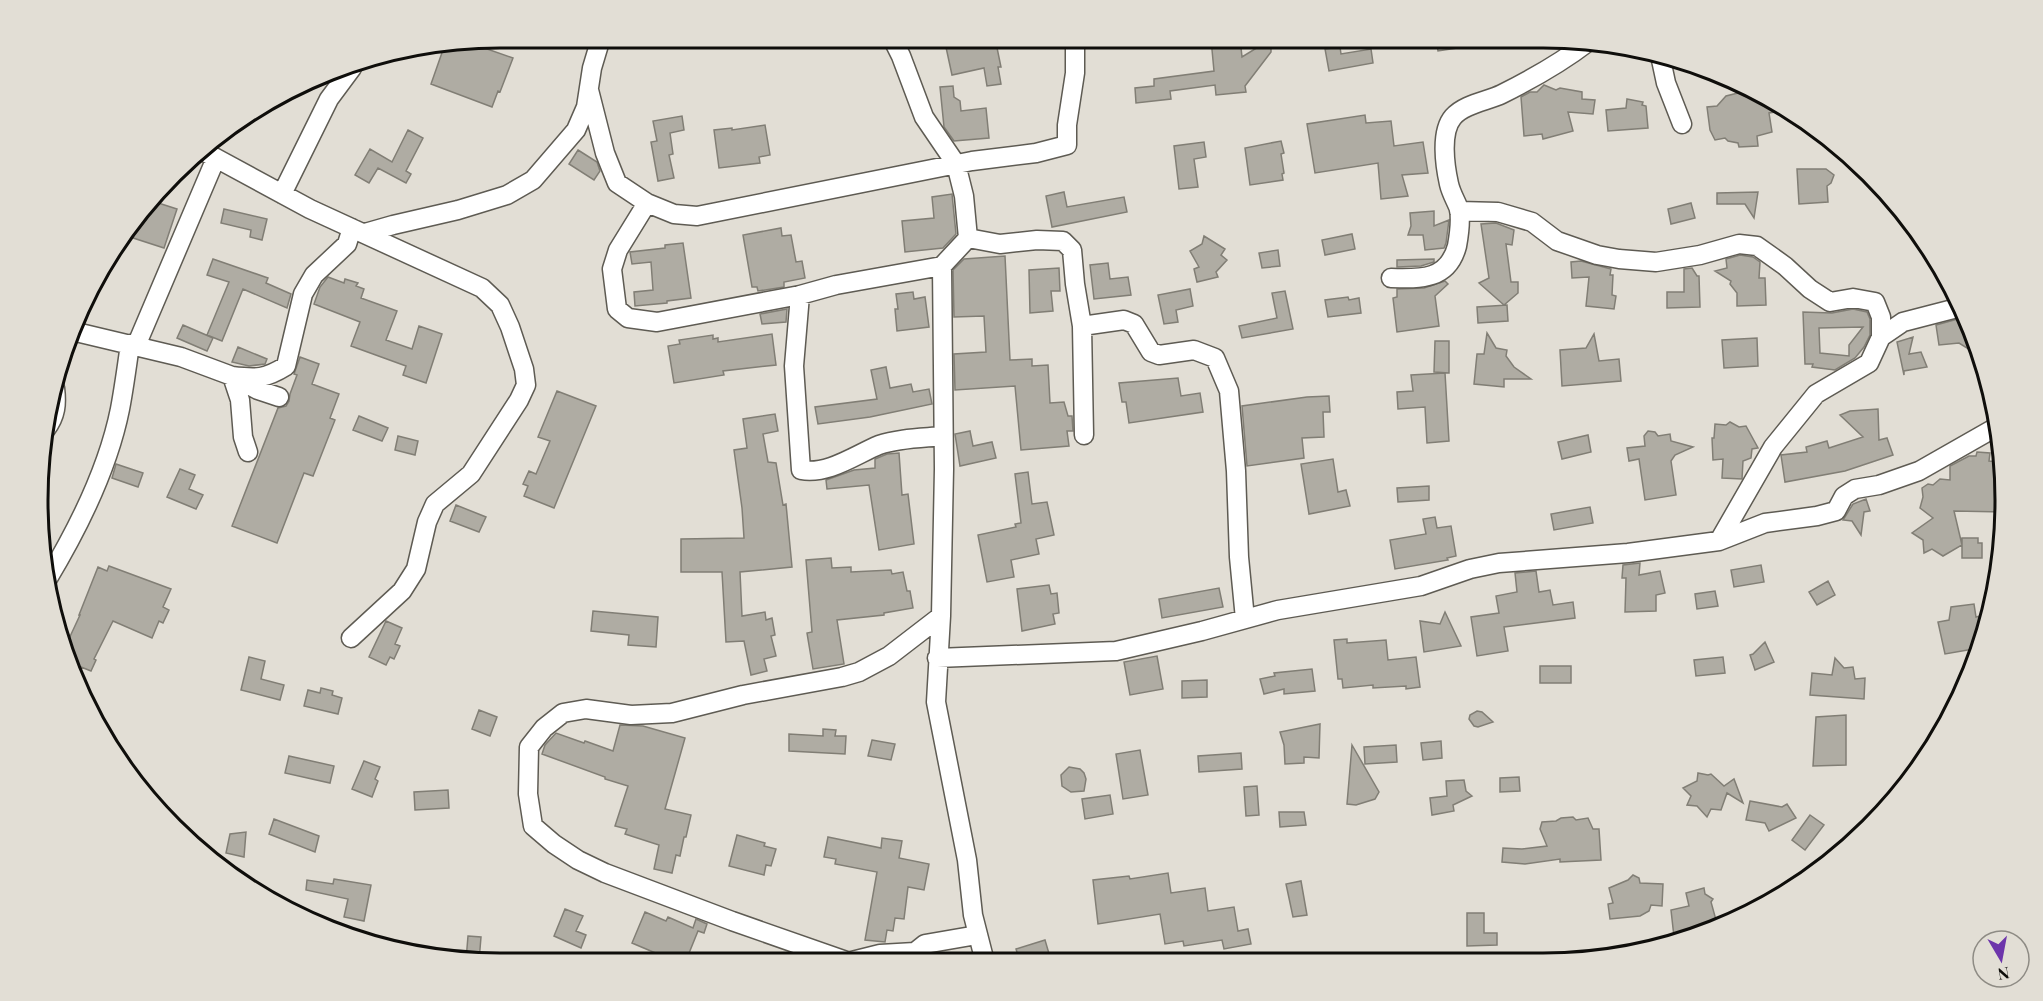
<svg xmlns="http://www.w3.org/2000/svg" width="2043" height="1001" viewBox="0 0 2043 1001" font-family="'Playfair Display',serif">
  <rect width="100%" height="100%" fill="#e2ded5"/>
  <path fill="#afaca3" stroke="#817e75" stroke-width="1.5" fill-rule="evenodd" d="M944 38H995L1001 67H998L1001 84 987 86 984 68 952 75Z
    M1240 38 1242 57 1263 44H1267L1271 47V52L1245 86 1246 92 1216 95 1215 85 1170 91 1171 99 1136 103 1135 88 1154 86V79L1214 71 1211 39Z
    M1436 38H1477V45L1438 51Z
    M470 43 513 58 500 92 498 91 492 107 431 84 444 47Z
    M1340 47 1341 54 1371 49 1373 63 1329 71 1325 49Z
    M1740 84 1789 110 1769 113 1772 132 1757 136 1758 146 1739 147 1738 143 1728 141 1725 138 1715 140 1710 130 1707 107 1717 106 1726 96 1742 92Z
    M1544 85 1556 90 1560 88 1582 92V99L1595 100 1593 114 1568 112 1573 131 1543 139 1542 134 1524 136 1521 97 1530 92H1537Z
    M953 86 954 97 960 101 961 111 986 108 989 138 954 141 944 127 940 87Z
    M1627 99 1643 102 1642 105 1646 106 1648 128 1608 131 1606 110 1626 108Z
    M1365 115 1366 123 1391 121 1394 146 1423 142 1428 173 1402 175 1408 196 1381 199 1378 163 1315 173 1307 124Z
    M682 116 684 130 670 133 673 154 669 155 674 178 658 181 651 142 657 141 653 121Z
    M765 125 770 155 759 157 760 163 719 168 714 130 732 128V130Z
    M408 130 423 138 406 171 411 174 406 183 378 168 369 183 355 175 370 149 392 162Z
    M1281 141 1284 153 1281 154 1284 173 1282 174 1283 180 1250 185 1245 148Z
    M1204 142 1206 157 1194 159 1198 187 1179 189 1174 146Z
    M578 150 597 162 600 171 594 180 569 164Z
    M1797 169H1826L1834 175 1831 183 1827 186 1828 202 1799 204Z
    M1064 192 1067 207 1124 197 1127 212 1052 227 1046 196Z
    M1758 192 1754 218 1745 204H1717V193Z
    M952 194 956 234 943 248 905 252 902 221 934 218 932 197Z
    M149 200 177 209 164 248 124 235Z
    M1691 203 1695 218 1671 224 1668 209Z
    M224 209 267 219 262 240 250 237 251 230 221 223Z
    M1434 211V226L1449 220 1446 243 1444 248 1425 250 1423 235H1408L1411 226 1410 213Z
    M1496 223 1514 230 1512 245 1506 244 1511 282H1518V293L1504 305 1479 283 1489 278 1481 224Z
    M781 228 782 236 791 235 796 262 802 261 805 278 784 282V287L758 291 757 287H752L743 235Z
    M1352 234 1355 249 1325 255 1322 240Z
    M1204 236 1225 249 1221 255 1227 260 1216 272 1218 277 1197 282 1194 269 1199 267 1190 251 1202 244Z
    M683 243 691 298 667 301V303L635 306 634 292 653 290 651 262 632 264 630 252 665 248V245Z
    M1278 250 1280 266 1262 268 1259 253Z
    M1740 255 1753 257 1760 262 1759 278H1765L1766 305 1737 306V293L1730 284 1731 281 1715 271 1727 268 1726 259Z
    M1005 256 1010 360 1032 359V366L1048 365 1050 403 1064 402 1068 416H1072L1073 431H1067L1069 446 1021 450 1015 386 955 390 954 354 986 352 984 316 954 317 953 270 964 259Z
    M213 259 268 278 266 283 291 294 287 308 243 289 222 341 207 335 229 282 207 275Z
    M1434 259V262L1421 266 1397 267V260Z
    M1581 261 1611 269 1610 275H1613L1612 295 1616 296 1614 309 1586 306 1589 277 1572 278 1571 262Z
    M1108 263 1110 279 1128 277 1131 295 1094 299 1090 265Z
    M1059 268 1060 291H1051L1053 311 1030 313 1029 270Z
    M1692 268 1697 276H1699L1700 307 1667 308V292H1684V269Z
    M328 277 344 283 345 279 358 283 356 286 364 289 361 298 397 311 386 340 412 349 419 326 442 334 426 383 403 375 406 366 351 346 360 322 314 304 320 287Z
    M1445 281 1448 284 1435 296 1439 326 1397 332 1393 298 1397 297V289L1424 288Z
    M1190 289 1193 306 1176 310 1178 322 1164 324 1158 295Z
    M1285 291 1293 329 1242 338 1239 326 1277 318 1272 293Z
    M913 292 914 299 925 297 929 327 897 331 895 309H898L896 294Z
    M1348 297 1349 300 1359 298 1361 313 1328 317 1325 300Z
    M1507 305 1508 321 1478 323 1477 307Z
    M787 309 786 322 762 324 760 314Z
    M1853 309 1867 312 1870 319V335L1864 347 1855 358 1835 370 1812 367 1813 364H1805L1803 312 1832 313ZM1863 327 1849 345V356L1820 353 1819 328Z
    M1965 317 1977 346 1980 356 1959 343 1939 345 1936 325Z
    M183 325 213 338 207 351 177 338Z
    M1487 333 1496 348 1507 350 1506 356 1514 367 1531 379H1504V387L1474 384 1477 354H1484Z
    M772 334 776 365 723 371 724 375 674 383 668 346 680 344 679 340 713 335V339L718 338V342Z
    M1594 334 1599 361 1619 359 1621 381 1562 386 1560 350 1586 348Z
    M1913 337 1909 354 1921 352 1927 367 1904 371V375L1897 342Z
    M1757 338 1758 366 1724 368 1722 340Z
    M1435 341H1449V373L1434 372Z
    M238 347 267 359 265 364 249 366 232 362Z
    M300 357 319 364 312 384 339 394 330 418 335 420 313 476 304 473 277 543 232 526 278 408 286 406 289 401 290 394 297 375 294 374Z
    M886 367 890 388 911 384 913 392 929 389 932 404 870 417 818 424 815 407 877 399 871 370Z
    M1445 373 1449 441 1427 443 1425 407 1398 409 1397 392 1413 391 1411 375Z
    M1178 378 1181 396 1200 393 1203 412 1129 423 1126 402H1122L1119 383Z
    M557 391 596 406 554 508 524 496 528 486 523 484 529 471 536 474 550 441 538 437Z
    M1329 396 1330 412H1323L1324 437 1302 438 1304 458 1247 466 1242 406 1307 397Z
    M1878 409 1879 440 1887 438 1893 455 1845 471 1785 482 1781 455 1807 452 1806 447 1827 441 1829 448 1863 437 1840 415 1850 411Z
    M775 414 778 431 763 434 768 462 776 463 783 505 786 504 792 567 740 572 742 616 765 612 766 620 772 618 775 635 771 636 776 656 764 659 767 671 751 675 744 641 726 642 722 572H681V539L744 538 742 508 734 450 747 448 743 419Z
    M359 416 388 428 382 441 353 430Z
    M1730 422 1739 427 1746 426 1758 448 1752 449 1751 458 1743 461 1742 479 1722 478 1723 459 1713 460 1712 438H1714L1715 424 1726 425Z
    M970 431 973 446 992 442 996 458 960 466 955 434Z
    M1648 431 1655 432 1658 436 1670 434 1671 441 1693 447 1675 455 1671 461 1676 495 1645 500 1639 459 1629 461 1627 448 1645 446 1644 436Z
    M1588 435 1591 452 1562 459 1558 442Z
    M398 436 418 441 415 455 395 450Z
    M1977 452 1990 453 1989 461 2001 462 1999 490 2004 485V512L1954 511 1962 545 1943 556 1932 549 1924 553 1923 540 1912 533 1933 518 1920 508 1923 497 1922 488 1928 484 1933 485 1940 479 1950 480V466L1969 456H1976Z
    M899 453 902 495 908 494 914 544 879 550 869 485 827 489 826 480 854 470 875 468V459L887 454Z
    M1333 459 1338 492 1346 490 1350 506 1309 514 1301 464Z
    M116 464 143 473 138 487 112 478Z
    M180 469 195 475 189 489 203 495 196 509 167 497Z
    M1028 472 1032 504 1047 502 1054 535 1036 539 1039 554 1011 560 1014 577 987 582 978 535 1016 527 1015 524 1021 523 1015 474Z
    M1429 486V500L1398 502 1397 488Z
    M1866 499 1870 511 1864 512 1861 535 1852 521 1843 520 1853 504Z
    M456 505 486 517 479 532 450 521Z
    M1590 507 1593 523 1554 530 1551 514Z
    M1435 517 1437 528 1451 526 1456 556 1447 558 1448 560 1395 569 1390 540 1426 534 1423 519Z
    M1962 538H1978V543H1982V558H1962Z
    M831 558 832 568 851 567V572L891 570 892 574 903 572 907 591H910L913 608 884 613V615L837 620 844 664 813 669 807 633 812 632 806 560Z
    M1640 563 1639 575 1660 571 1665 593 1656 595V611L1625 612 1626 578H1622L1623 565Z
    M1761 565 1764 582 1734 587 1731 570Z
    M109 566 171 589 163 607 169 610 163 623 159 621 152 638 113 621 94 659 96 660 91 671 81 667 77 676 67 643 80 615H79L98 567 107 571Z
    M1536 571 1539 592 1550 590 1553 605 1573 602 1575 618 1504 627 1508 651 1477 656 1471 617 1499 613 1496 596 1517 592 1515 573Z
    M1828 581 1835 595 1817 605 1809 592Z
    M1049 585 1051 594 1057 593 1059 613 1053 614 1055 624 1022 631 1017 589Z
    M1219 588 1223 607 1162 618 1159 599Z
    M1715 591 1718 606 1697 609 1695 594Z
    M1974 604 1976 617 1989 614 1979 648 1945 654 1938 622 1949 620 1951 607Z
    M593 611 658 617 656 647 628 645 629 635 591 631Z
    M1445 612 1461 646 1424 652 1420 621 1440 624Z
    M386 621 402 628 395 644 400 646 394 659 390 657 386 665 369 657Z
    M1347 639V643L1386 640 1388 660 1416 657 1420 687 1406 689V686L1373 688V685L1343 688 1342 679H1338L1334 640Z
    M1765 642 1774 662 1755 670 1750 655 1753 654Z
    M1157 656 1163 689 1130 695 1124 662Z
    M249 657 265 661 261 679 284 685 280 700 241 690Z
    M1723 657 1725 673 1696 676 1694 660Z
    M1835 658 1844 668 1853 667 1855 679 1865 678 1864 699 1810 695 1812 673 1832 675Z
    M1540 666H1571V683H1540Z
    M1312 669 1315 691 1284 694V689L1264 694 1260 679 1275 676 1274 673Z
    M1207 680V697L1182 698V681Z
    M321 688 333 691 332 695 342 698 338 714 304 706 308 690 320 693Z
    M479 710 497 717 490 736 472 729Z
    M1477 711 1482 712 1493 722 1478 727 1474 726 1469 719 1470 715Z
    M1846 715V765L1813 766 1816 717Z
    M1320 724 1319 758 1304 757V763L1285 764 1284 745 1280 732Z
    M620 725 643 726 685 738 665 809 691 815 686 837H684L680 856 676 855 672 873 654 869 659 845 625 834 627 829 615 826 628 786 605 779V777L542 754 545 745 556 733 584 743 585 741 613 751Z
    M823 729 836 730 835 736H846L845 754 789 751V734L823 736Z
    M872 740 895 744 891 760 868 756Z
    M1441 741 1442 758 1423 760 1421 743Z
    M1352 745 1379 792 1375 799 1356 805 1347 804Z
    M1396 745 1397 762 1365 764 1364 747Z
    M1140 750 1148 795 1123 799 1116 754Z
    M1241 753 1242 769 1199 772 1198 756Z
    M289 756 334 766 330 783 285 773Z
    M364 761 380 767 375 779 378 781 372 797 352 789Z
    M1069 767 1080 769 1084 773 1086 779 1084 791 1071 792 1062 786 1061 775Z
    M1698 773 1708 775 1711 774 1724 786 1734 779 1743 803 1727 793 1721 810 1711 809 1707 817 1697 806 1687 805 1691 796 1683 788 1697 781Z
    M1519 777 1520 791 1500 792V778Z
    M1464 780 1466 791 1472 796 1453 805 1454 811 1432 815 1430 798 1447 796 1446 781Z
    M1257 786 1259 815 1246 816 1244 787Z
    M448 790 449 808 415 810 414 792Z
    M1110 795 1113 814 1085 819 1082 799Z
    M1750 801 1782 807 1787 804 1796 818 1769 831 1765 823 1746 820Z
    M1279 812H1304L1306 825 1280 827Z
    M1810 815 1824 825 1805 850 1792 840Z
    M1573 817 1576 820 1588 818 1593 829H1599L1601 860 1560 862V859L1525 864 1502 862 1503 848 1522 849 1547 846 1540 829 1542 822 1556 821 1561 818Z
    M274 819 319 836 315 852 269 834Z
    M246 832 244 857 226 853 230 834Z
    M737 835 765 843 764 846 776 849 771 866 766 865 764 875 729 866Z
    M828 837 881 848 882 838 902 841 899 858 929 864 924 890 908 887 904 919 895 918 893 931 887 930 885 942 865 940 877 872 835 864 836 859 824 857Z
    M1168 873 1171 893 1205 888 1208 911 1234 907 1238 931 1248 929 1251 944 1224 949 1222 940 1184 946 1183 941 1165 944 1160 914 1098 924 1093 880 1129 876 1130 879Z
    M1633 875 1639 878 1640 883 1663 884 1662 906 1651 905 1649 911 1640 916 1610 919 1608 904 1613 903 1609 888 1628 880Z
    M334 879 371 885 364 921 344 917 348 899 306 890 307 880 333 884Z
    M1301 881 1307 915 1293 917 1286 884Z
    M1704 888 1705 894 1713 899 1711 902 1716 920 1705 923 1706 932 1674 937 1671 910 1689 906 1686 893Z
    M565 909 583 916 576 931 586 935 581 948 554 936Z
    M645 912 666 921 668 917 693 928 696 919 707 924 704 933 698 931 685 963H679L632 943Z
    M1467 913H1484V933H1497V945L1467 946Z
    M468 936 481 937 479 961 466 960Z
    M1045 940 1050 957 1035 962H1020L1016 949Z"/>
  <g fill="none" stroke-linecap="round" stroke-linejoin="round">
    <defs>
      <path id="minor" d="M892 38 901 56 924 117 956 164 964 196 968 238 942 266 944 469 941 616 936 702 967 860 973 915 985 962
        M1660 55 1666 83 1682 124
        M589 90 605 153 617 183 647 203 674 214 697 216 972 161 1036 153 1067 145V125L1075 73V38
        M201 150 310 209 482 288 500 305 510 327 524 369 526 385 519 400 471 474 435 504 427 522 416 569 402 591 351 638
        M282 194 329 99 352 68 351 62
        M647 203 618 250 612 269 617 309 628 318 657 322 800 295
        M1459 211 1498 212 1532 222 1557 241 1597 255 1619 259 1656 262 1700 255 1739 244 1757 246 1785 266 1810 289 1830 302 1853 298 1875 302 1881 317V337
        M365 233 393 225 458 210 507 195 533 180 576 130 586 107 592 68 601 38
        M968 238 1000 244 1037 240 1063 241 1072 250 1075 284 1082 326 1084 435
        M942 266 836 285 800 295 794 366 801 470C828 475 855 455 879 445 899 438 923 438 943 436
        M1391 278C1421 279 1448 280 1457 246 1459 235 1461 220 1459 209 1456 201 1451 193 1449 184 1445 166 1440 132 1453 117 1464 104 1488 101 1502 94 1532 79 1562 62 1588 42
        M1082 326 1124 320 1134 324 1151 352 1159 355 1194 350 1215 358 1229 391 1236 471 1239 557 1245 619
        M76 332 181 357 232 376 240 400 243 437 248 452
        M136 346 216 158
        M279 397 258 390 232 376C257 379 265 379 286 366L303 294 314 275 347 244 352 228
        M46 429C56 416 57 404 55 388
        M1719 541 1773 447 1816 394 1869 363 1881 337 1903 322 1961 307
        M47 580C79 527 108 469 120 409 124 388 127 366 130 344
        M937 658 1116 651 1202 631 1278 610 1421 586 1470 569 1499 563 1628 553 1719 541 1765 523 1817 516 1836 511 1844 496 1855 489 1879 485 1919 471 1998 426
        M848 962 880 954 915 952 925 944 977 935
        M849 962 732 921 605 873 578 860 554 844 533 826 528 794 529 747 544 728 563 713 586 709 631 715 672 713 743 695 842 677 859 672 889 656 941 616"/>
    </defs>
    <use href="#minor" stroke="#5e5b53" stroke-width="21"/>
    <use href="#minor" stroke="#fff" stroke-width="18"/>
  </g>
  <path d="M0 0H2043V1001H0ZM500 48H1543A452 452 0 0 1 1995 500V501A452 452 0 0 1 1543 953H500A452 452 0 0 1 48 501V500A452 452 0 0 1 500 48Z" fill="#e2ded5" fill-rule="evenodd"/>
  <path fill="none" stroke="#0f0e0b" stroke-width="3" d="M500 48H1543A452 452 0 0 1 1995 500V501A452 452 0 0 1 1543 953H500A452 452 0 0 1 48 501V500A452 452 0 0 1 500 48Z"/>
  <g transform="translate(2001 959) rotate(170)"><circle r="28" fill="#e2ded5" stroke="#8e8b84" stroke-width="1.5"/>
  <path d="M0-4.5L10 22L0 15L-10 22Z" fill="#6d35ab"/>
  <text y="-9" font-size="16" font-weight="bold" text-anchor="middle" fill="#0f0e0b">N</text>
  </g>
</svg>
